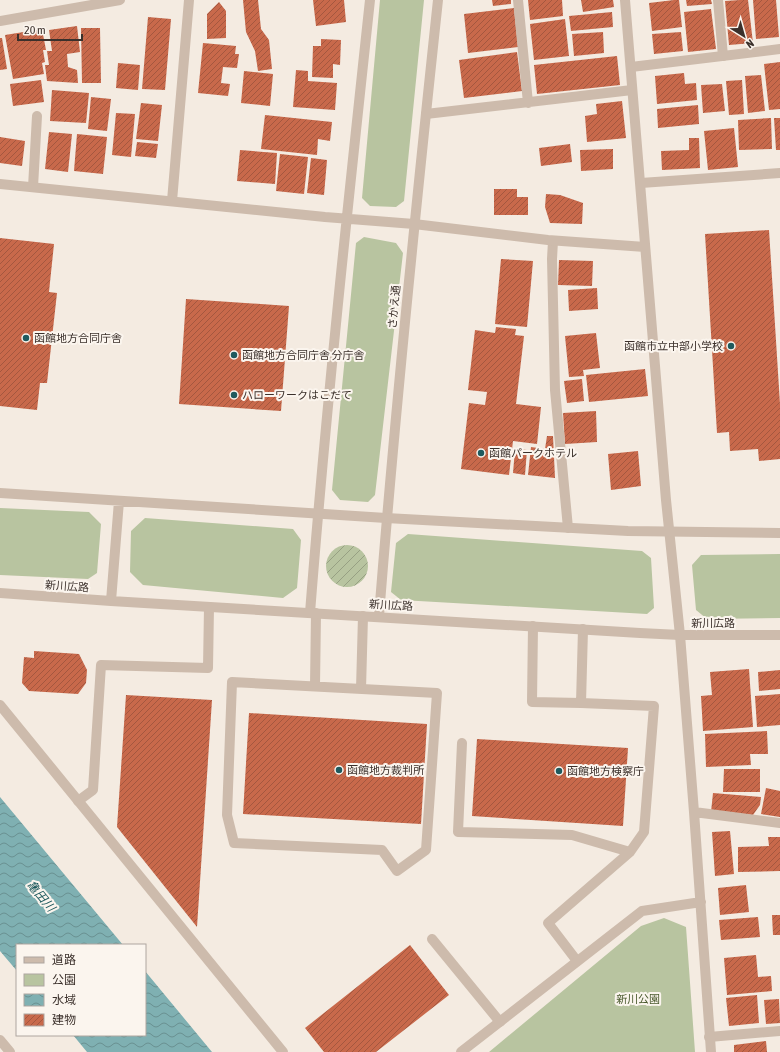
<svg xmlns="http://www.w3.org/2000/svg" width="780" height="1052" viewBox="0 0 780 1052" font-family="'Asap Condensed','Noto Sans JP',sans-serif">
  <defs>
    <pattern id="garden-furrows" width="10" height="10" patternUnits="userSpaceOnUse"><rect width="10" height="10" fill="#b8c4a0"/><path d="M-1 1l2-2M0 10L10 0M9 11l2-2" fill="none" stroke="#97a083"/></pattern>
    <pattern id="water-waves" width="16" height="10" patternUnits="userSpaceOnUse"><rect width="16" height="10" fill="#7fb0b2"/><path d="M0 5q4-4 8 0t8 0" fill="none" stroke="#699091"/></pattern>
    <pattern id="building-hatch" width="6" height="6" patternUnits="userSpaceOnUse"><rect width="6" height="6" fill="#c8694b"/><path d="M-1 1l2-2M0 6l6-6M5 7l2-2" fill="none" stroke="#a4573f"/></pattern>
  </defs>
  <rect width="100%" height="100%" fill="#f4ebe1"/>
  <path fill="#b8c4a0" d="M380 0H424L404 201 396 207 370 206 362 198Z
    M364 237 396 243 403 253 375 495 368 502 340 500 332 490 356 243Z
    M0 508 89 512 101 524 97 573 88 579 0 575Z
    M145 518 293 529 301 540 297 588 283 598 143 585 130 572 131 531Z
    M408 534 642 551 651 558 654 608 647 614 401 600 391 592 396 543Z
    M780 554V618L707 619 696 610 692 565 701 555Z
    M664 918 686 927 695 1052H489L641 926Z"/>
  <path fill="url(#garden-furrows)" d="M326 566a21 21 0 1 1 42 0a21 21 0 1 1-42 0Z"/>
  <path fill="url(#water-waves)" d="M0 797 123 945H17V971L0 951Z
    M145 971 212 1052H87L73 1035H145Z"/>
  <path fill="url(#building-hatch)" d="M243 0H258L261 29 269 40 272 69 258 71 255 51 246 32Z
    M313 0H344L346 22 316 26Z
    M492 0H511V4L493 6Z
    M528 0H562L563 16 530 20Z
    M581 0H613L614 7 583 12Z
    M674 0H679L682 27 652 31 649 3Z
    M686 0H711L712 4 687 6Z
    M740 0H748L753 43 729 45 725 1Z
    M753 0H776L779 37 756 39Z
    M219 2 226 11V38L207 39V14Z
    M514 8 518 47 468 53 464 14Z
    M711 9 716 49 688 52 684 12Z
    M612 12 613 27 571 31 569 16Z
    M148 17 171 19 165 90 142 89Z
    M565 19 569 56 534 60 530 24Z
    M77 26 80 52 67 54 68 67 77 70 78 83 47 81 45 65H49L47 51H52L49 30Z
    M81 28H100L101 83H82Z
    M42 29 46 50H43L45 62 42 63 44 74 13 79 5 35Z
    M603 32 604 53 574 56 572 34Z
    M681 32 683 51 654 54 652 34Z
    M0 38H2L7 69 0 70Z
    M321 39 341 40 340 65 333 64V78L312 77 313 46H321Z
    M203 43 236 46 235 54H239L237 68 223 67 221 83 230 84 228 96 198 93Z
    M517 52 522 91 464 98 459 60Z
    M617 56 620 85 537 94 534 65Z
    M780 62V109L769 110 764 64Z
    M118 63 140 65 138 90 116 88Z
    M296 70 308 71V81L337 83 335 110 293 107Z
    M244 71 273 74 270 106 241 103Z
    M684 73 685 84 696 83 697 100 657 104 655 76Z
    M761 75 765 111 748 113 745 76Z
    M41 80 44 102 13 106 10 84Z
    M742 80 744 114 729 115 726 81Z
    M722 84 725 111 703 113 701 85Z
    M52 90 89 93 86 123 50 121Z
    M91 97 111 99 107 131 88 129Z
    M622 101 626 138 587 142 585 116 597 114 596 104Z
    M141 103 162 105 158 141 136 139Z
    M698 105 699 124 658 128 657 109Z
    M116 113 135 114 131 157 112 155Z
    M265 115 332 122 330 141 318 139 317 155 261 149Z
    M771 118 772 149 739 150 738 120Z
    M774 118H780V150H776Z
    M734 128 738 167 708 170 704 131Z
    M49 132 72 134 68 172 45 169Z
    M77 134 107 137 103 174 74 171Z
    M0 137 25 141 22 166 0 163Z
    M689 138H699L700 168 662 170 661 151 689 150Z
    M137 142 158 144 156 158 135 156Z
    M570 144 572 162 541 166 539 148Z
    M613 149V169L581 171 580 150Z
    M240 150 277 153 275 184 237 181Z
    M280 154 308 157 304 194 276 191Z
    M311 158 327 160 324 195 307 193Z
    M494 189H517V197H528V215H494Z
    M546 194 560 195 583 203 582 224 550 223 545 207Z
    M769 230 780 404V459L759 461 758 449 730 451 729 432 717 433 705 234Z
    M0 238 54 244 49 292 57 293 47 383H40L37 410 0 406Z
    M501 259 533 261 527 327 495 324Z
    M559 260 593 261 592 286 558 285Z
    M597 288 598 309 569 311 568 290Z
    M186 299 289 306 281 411 179 404Z
    M496 327 516 329 515 335 524 336 516 404 541 407 537 444 513 441 509 475 461 469 469 403 485 405 487 392 468 390 475 330 495 333Z
    M596 333 600 368 583 370 584 376 569 377 565 336Z
    M645 369 648 396 589 402 586 375Z
    M582 379 584 401 567 403 564 381Z
    M596 411 597 442 565 444 563 413Z
    M547 436H553L555 478 528 475 531 447 545 449Z
    M515 449 527 450 525 475 513 473Z
    M638 451 641 486 611 490 608 454Z
    M34 651 79 654 87 670 86 683 78 694 29 691 22 683 24 657 34 658Z
    M749 669 753 727 703 731 701 696 712 695 710 672Z
    M780 670V689L759 691 758 672Z
    M780 694V725L757 727 755 696Z
    M126 695 212 700 197 927 117 827Z
    M249 713 427 724 421 824 243 814Z
    M767 731 768 754H750L751 765 706 767 705 734Z
    M477 739 628 748 623 826 472 816Z
    M724 769H760V792H723Z
    M766 788 780 791V817L761 814Z
    M713 793 761 797 760 805 753 815 711 812Z
    M730 831 734 874 715 876 712 832Z
    M768 837H780V871L738 872V847L769 846Z
    M746 885 749 912 720 915 718 888Z
    M772 915H780V935H773Z
    M758 917 760 937 721 940 719 920Z
    M410 945 449 995 376 1052H324L305 1028Z
    M756 955 758 977 771 976 772 991 727 995 724 958Z
    M757 995 759 1023 729 1026 726 998Z
    M779 999 780 1023 766 1024 764 1000Z
    M766 1041 767 1052H734V1045Z"/>
  <g fill="none" stroke-linecap="round" stroke-linejoin="round">
    <path stroke="#cdbbac" stroke-width="10" d="M518 0 528 103
      M718 0 723 56
      M426 114 632 90
      M33 187 37 116
      M553 241 552 259 555 390 568 528
      M533 626 532 702 581 703 583 629
      M232 682 437 693 426 850 397 871 382 850 234 843 227 815Z
      M315 686 316 613
      M361 689 363 616
      M462 743 458 832 572 835 630 852
      M78 801 93 790 101 665 208 668 209 607
      M432 939 500 1022
      M577 961 548 923 630 852 644 832 654 706 581 703
      M709 1037 780 1031"/>
    <path stroke="#cdbbac" stroke-width="10" d="M625 0 666 500 680 635 694 812 711 1052
      M0 21 120 0
      M631 67 780 49
      M641 183 780 173
      M0 184 325 217 414 224 548 240 645 247
      M172 201 189 0
      M310 613C326 408 348 204 370 0
      M379 616C395 411 416 205 438 0
      M0 705 283 1052
      M694 812 780 823
      M0 1040 10 1052
      M461 1052 642 911 701 902"/>
    <path stroke="#cdbbac" stroke-width="10" d="M0 493 386 518 628 531 780 533
      M0 593 111 601 640 633 680 635H780
      M111 601 119 501"/>
  </g>
  <g fill="#1f5a5e" stroke="#fbf5ee" stroke-width="1.5">
    <circle cx="26" cy="338" r="4"/>
    <circle cx="731" cy="346" r="4"/>
    <circle cx="234" cy="355" r="4"/>
    <circle cx="234" cy="395" r="4"/>
    <circle cx="481" cy="453" r="4"/>
    <circle cx="339" cy="770" r="4"/>
    <circle cx="559" cy="771" r="4"/>
  </g>
  <g text-anchor="middle" stroke-width="4" stroke-linejoin="round" paint-order="stroke">
    <g font-size="11" fill="#3b302b" stroke="#fbf5ee">
      <text transform="translate(394 307) rotate(-85)" y="4">さかえ通</text>
      <text transform="translate(67 586) rotate(4)" y="4">新川広路</text>
      <text transform="translate(391 605) rotate(3)" y="4">新川広路</text>
      <text x="713" y="627">新川広路</text>
    </g>
    <g font-size="11" fill="#3b302b" stroke="#fbf5ee" text-anchor="start">
      <text x="34" y="342">函館地方合同庁舎</text>
      <text x="723" y="350" text-anchor="end">函館市立中部小学校</text>
      <text x="242" y="359">函館地方合同庁舎 分庁舎</text>
      <text x="242" y="399">ハローワークはこだて</text>
      <text x="489" y="457">函館パークホテル</text>
      <text x="347" y="774">函館地方裁判所</text>
      <text x="567" y="775">函館地方検察庁</text>
    </g>
    <g font-size="11" fill="#4a5a2e" stroke="#fbf5ee">
      <text x="638" y="1003">新川公園</text>
    </g>
    <g font-size="12" font-style="italic" fill="#1f5a5e" stroke="#fbf5ee">
      <text transform="translate(41 896) rotate(50)" y="4">亀田川</text>
    </g>
  </g>
  <rect x="16" y="944" width="130" height="92" fill="#fbf5ee" stroke="#aea6a0"/>
  <rect x="24" y="957" width="20" height="6" fill="#cdbbac" stroke="#aea6a0"/>
  <text x="52" y="964" font-size="12" fill="#3b302b">道路</text>
  <rect x="24" y="974" width="20" height="12" fill="#b8c4a0" stroke="#aea6a0"/>
  <text x="52" y="984" font-size="12" fill="#3b302b">公園</text>
  <rect x="24" y="994" width="20" height="12" fill="url(#water-waves)" stroke="#aea6a0"/>
  <text x="52" y="1004" font-size="12" fill="#3b302b">水域</text>
  <rect x="24" y="1014" width="20" height="12" fill="url(#building-hatch)" stroke="#aea6a0"/>
  <text x="52" y="1024" font-size="12" fill="#3b302b">建物</text>
  <g transform="translate(744 36) rotate(143)" stroke="#fbf5ee" stroke-width="3" paint-order="stroke">
  <path d="M0-3L7 15L0 10L-7 15Z" fill="#3b302b"/>
  <text y="-6" font-size="11" font-weight="bold" text-anchor="middle" fill="#3b302b">N</text>
  </g>
  <path d="M18 34v6h64v-6" fill="none" stroke="#3b302b" stroke-width="2"/>
  <text x="24" y="34" font-size="12" fill="#3b302b" stroke="#fbf5ee" stroke-width="3" paint-order="stroke">20 m</text>
</svg>
